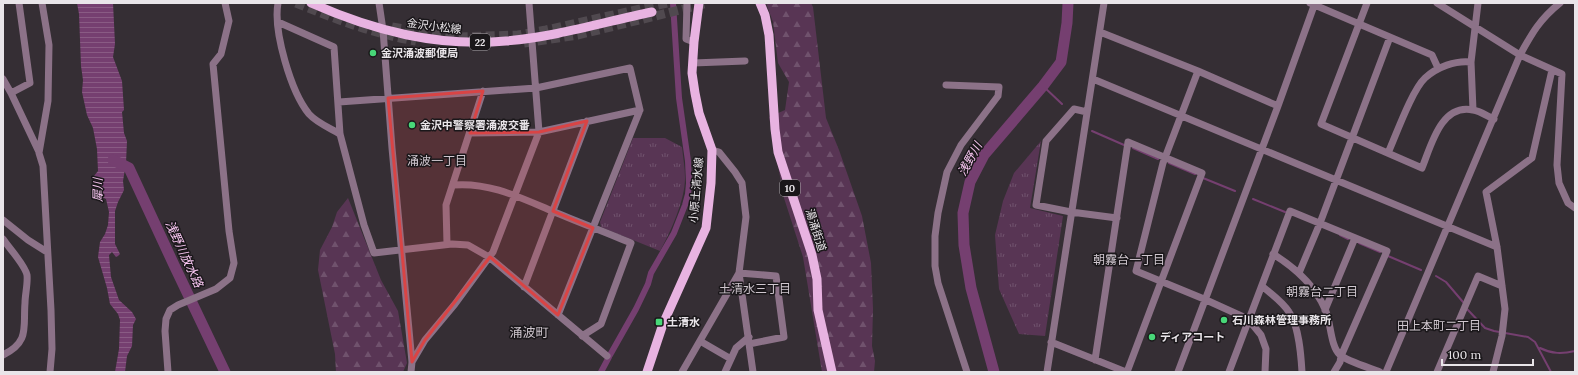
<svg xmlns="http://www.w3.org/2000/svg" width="1578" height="375" viewBox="0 0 1578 375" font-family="Lora,'Noto Sans JP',serif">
  <defs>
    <pattern id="forest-firs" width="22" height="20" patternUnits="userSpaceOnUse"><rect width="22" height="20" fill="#583554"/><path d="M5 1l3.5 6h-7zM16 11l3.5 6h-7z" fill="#70526d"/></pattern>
    <pattern id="park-tufts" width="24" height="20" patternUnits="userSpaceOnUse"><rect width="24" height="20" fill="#583554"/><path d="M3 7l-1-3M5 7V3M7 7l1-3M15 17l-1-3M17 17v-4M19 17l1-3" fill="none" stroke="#70526d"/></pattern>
    <pattern id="water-rules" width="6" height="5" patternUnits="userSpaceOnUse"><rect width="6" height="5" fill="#753f70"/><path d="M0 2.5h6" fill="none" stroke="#895b84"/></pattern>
  </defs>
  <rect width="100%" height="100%" fill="#352e34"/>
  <path fill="url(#forest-firs)" d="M766 3H811L813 7 826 118 839 150 862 216 871 263 873 309 872 346 875 361 874 372H822L803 257 784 198 769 117 785 110 789 82 778 63 773 22Z
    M348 198 381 280 398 311 407 363 403 372H336L335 354 318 270 320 250 332 227 337 212Z"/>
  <path fill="url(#park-tufts)" d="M633 138H665L682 147C683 157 685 168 685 178 685 200 671 231 660 251L601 227 600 222Z
    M1041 141 1030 208 1063 216 1045 336 1019 334 999 289 995 235 1003 201 1014 173Z"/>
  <path fill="url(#water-rules)" d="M77 3H113L115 44 113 57 122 81 124 110 122 112 124 133 127 141 126 163 123 181 124 190 118 202 115 211V244L120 254 118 256 116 257 112 252 109 255 111 277 119 300 132 312 136 319 133 325 132 346 127 356 125 372H115L119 349 120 320 118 314 110 304 107 288 98 257 100 242 105 234 108 225 109 212 106 199 92 192 95 189 94 176 98 171 97 149 93 128 87 115 82 92 83 80 81 66 79 14Z"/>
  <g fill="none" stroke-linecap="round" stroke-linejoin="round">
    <path stroke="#753f70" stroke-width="2" d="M1043 86 1062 104
      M1092 131 1124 145
      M1133 148 1158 159
      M1169 163 1195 174
      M1203 178 1235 191
      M1253 199 1285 212
      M1340 235 1348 239
      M1359 243 1380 252
      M1388 256 1421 270
      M1436 276 1446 282 1463 302
      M1467 309 1485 328 1494 331 1528 337 1535 342 1551 372
      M1540 348C1552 354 1562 354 1575 351"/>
    <path stroke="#753f70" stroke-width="6" d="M610 355 636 309 648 284 651 273 674 233 685 205 688 194 689 183 688 161 679 98 673 3
      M601 372 609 357"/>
    <path stroke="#753f70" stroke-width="11" d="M113 160 129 168 174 265 225 372
      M994 372 971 288 964 245 963 213 970 182 984 155 1043 86 1061 62 1067 23 1068 3"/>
    <path stroke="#50494f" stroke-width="9" stroke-dasharray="9 4.5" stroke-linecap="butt" d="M296 3C335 19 374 34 416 41
      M392 27 427 33 459 37 518 35 546 30 667 3
      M524 43 578 35 708 3"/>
    <path stroke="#8c7288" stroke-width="7" d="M42 3 49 45 48 101 39 153 43 166 51 310 52 349 50 372
      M278 3C273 31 291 92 309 114 317 123 330 128 340 134
      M379 3 383 30 392 148 412 362 411 372
      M687 3 686 39 694 42
      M1310 3 1432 55 1438 68
      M1367 3 1321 124 1422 168C1431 146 1441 103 1473 110 1480 111 1487 116 1494 119
      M1437 3 1520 55 1562 74 1557 165 1559 183 1568 203 1575 208
      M278 22 334 47 340 134 364 225 374 253 452 244 468 245 489 257 607 356
      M1100 32 1198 71 1278 106
      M693 63 745 61
      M1198 71 1163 163 1136 271 1204 299 1248 319 1261 335 1266 349 1265 372
      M3 79 11 93 30 83 19 3
      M1093 79 1497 247
      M946 85 999 87 998 96 961 145 947 172 938 213 935 236V266L938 283 967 372
      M11 93 39 152
      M339 102 536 88 630 68 640 110 558 315
      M1473 110 1471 62 1478 3
      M1087 112 1074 109 1046 141 1036 205 1071 212 1117 218
      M470 133 539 132 640 110
      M712 150 719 152 735 172 742 183 746 217 739 273 753 372
      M1388 153C1396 135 1412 90 1425 78 1437 67 1456 60 1471 62
      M453 185C489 182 519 197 552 211 578 222 605 232 631 243L601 324 582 336
      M3 220 28 240 47 252
      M3 239C9 248 25 265 27 275 28 283 25 295 25 303 23 327 30 342 3 355
      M447 244 446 205 483 91
      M1273 254C1294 267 1315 286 1325 309 1331 321 1330 346 1340 355 1347 361 1370 368 1380 372
      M739 273 776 276 784 337 749 344
      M1299 273 1320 223 1390 37
      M1262 286C1271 294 1282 301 1289 312 1299 326 1301 355 1302 372
      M524 287 587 121
      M1325 310 1355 238
      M700 341 731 359
      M1051 342 1126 372
      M1095 360 1128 142 1202 173 1127 372
      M412 362 425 340 455 304 493 252 539 132 529 3
      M168 372 165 331 166 319 170 310 178 305 216 289 230 278 234 263 229 231 213 64 221 54 229 21 225 3
      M682 372 739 273
      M725 372 736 348 749 337
      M1047 372 1104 3
      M1178 372 1278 106 1315 3
      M1229 372 1290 211 1387 251 1341 356 1340 362 1334 372
      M1386 372 1520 55C1532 33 1540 19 1560 3
      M1437 372 1478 276 1502 286
      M1493 372 1502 336 1505 309 1497 247 1486 192 1532 158 1552 70"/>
    <path stroke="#e8b3e1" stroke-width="9" d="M311 3C374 31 437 47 506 41 555 37 604 22 652 12
      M760 3 765 15 769 35 775 129 778 152 812 255 817 279 818 310 832 372
      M647 372 663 324 706 228 711 183 712 150 699 113 695 93 692 73 694 42 699 3"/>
  </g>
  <path fill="#d94445" fill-opacity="0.2" stroke="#d94445" stroke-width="3" stroke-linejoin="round" d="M483 91 470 133 539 132 587 121 553 211 593 228 558 315 490 257 425 340 412 362 388 98Z"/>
  <g fill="#48d778" stroke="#1a171a" stroke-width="1.5">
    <circle cx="373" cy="53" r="4"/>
    <circle cx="412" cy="125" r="4"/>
    <circle cx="1224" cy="320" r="4"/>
    <rect x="655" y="318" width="8" height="8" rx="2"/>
    <circle cx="1152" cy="337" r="4"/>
  </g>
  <g text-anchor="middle" stroke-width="3" stroke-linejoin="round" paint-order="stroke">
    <g fill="#1a171a" stroke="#aba7ab" stroke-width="1">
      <rect x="470" y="34" width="20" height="16" rx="3"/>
      <rect x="780" y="180" width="20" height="16" rx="3"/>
    </g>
    <g font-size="10" font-weight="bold" fill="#e9e5e9">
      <text x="480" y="46">22</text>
      <text x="790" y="192">10</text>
    </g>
    <g font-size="11" fill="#e9e5e9" stroke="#1a171a">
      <text transform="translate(434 26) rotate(7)" y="4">金沢小松線</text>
      <text transform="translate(696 190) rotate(-85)" y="4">小原土清水線</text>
      <text transform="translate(816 230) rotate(73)" y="4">湯涌街道</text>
    </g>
    <g font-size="11" font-weight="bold" fill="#e9e5e9" stroke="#1a171a" text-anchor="start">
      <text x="381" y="57">金沢涌波郵便局</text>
      <text x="420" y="129">金沢中警察署涌波交番</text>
      <text x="1232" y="324">石川森林管理事務所</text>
      <text x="667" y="326">土清水</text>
      <text x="1160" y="341">ディアコート</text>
    </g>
    <g font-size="12" font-style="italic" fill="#f9c7f2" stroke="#1a171a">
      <text transform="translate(970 159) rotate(-61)" y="4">浅野川</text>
      <text transform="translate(98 190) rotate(-90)" y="4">犀川</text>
      <text transform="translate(184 254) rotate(65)" y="4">浅野川放水路</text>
    </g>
    <g font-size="12" fill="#cfc6ce" stroke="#1a171a">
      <text x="437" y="165">涌波一丁目</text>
      <text x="1129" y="264">朝霧台一丁目</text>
      <text x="755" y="293">土清水三丁目</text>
      <text x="1322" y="296">朝霧台二丁目</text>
      <text x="1439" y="330">田上本町二丁目</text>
    </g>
    <g font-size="13" fill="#cfc6ce" stroke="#1a171a">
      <text x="529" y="337">涌波町</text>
    </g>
  </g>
  <rect width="1578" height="375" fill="none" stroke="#e9e5e9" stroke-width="8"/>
  <path d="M1442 359v6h91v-6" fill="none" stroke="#e9e5e9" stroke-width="2"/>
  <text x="1448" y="359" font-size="12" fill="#e9e5e9" stroke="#1a171a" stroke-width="3" paint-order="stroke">100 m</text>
</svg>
